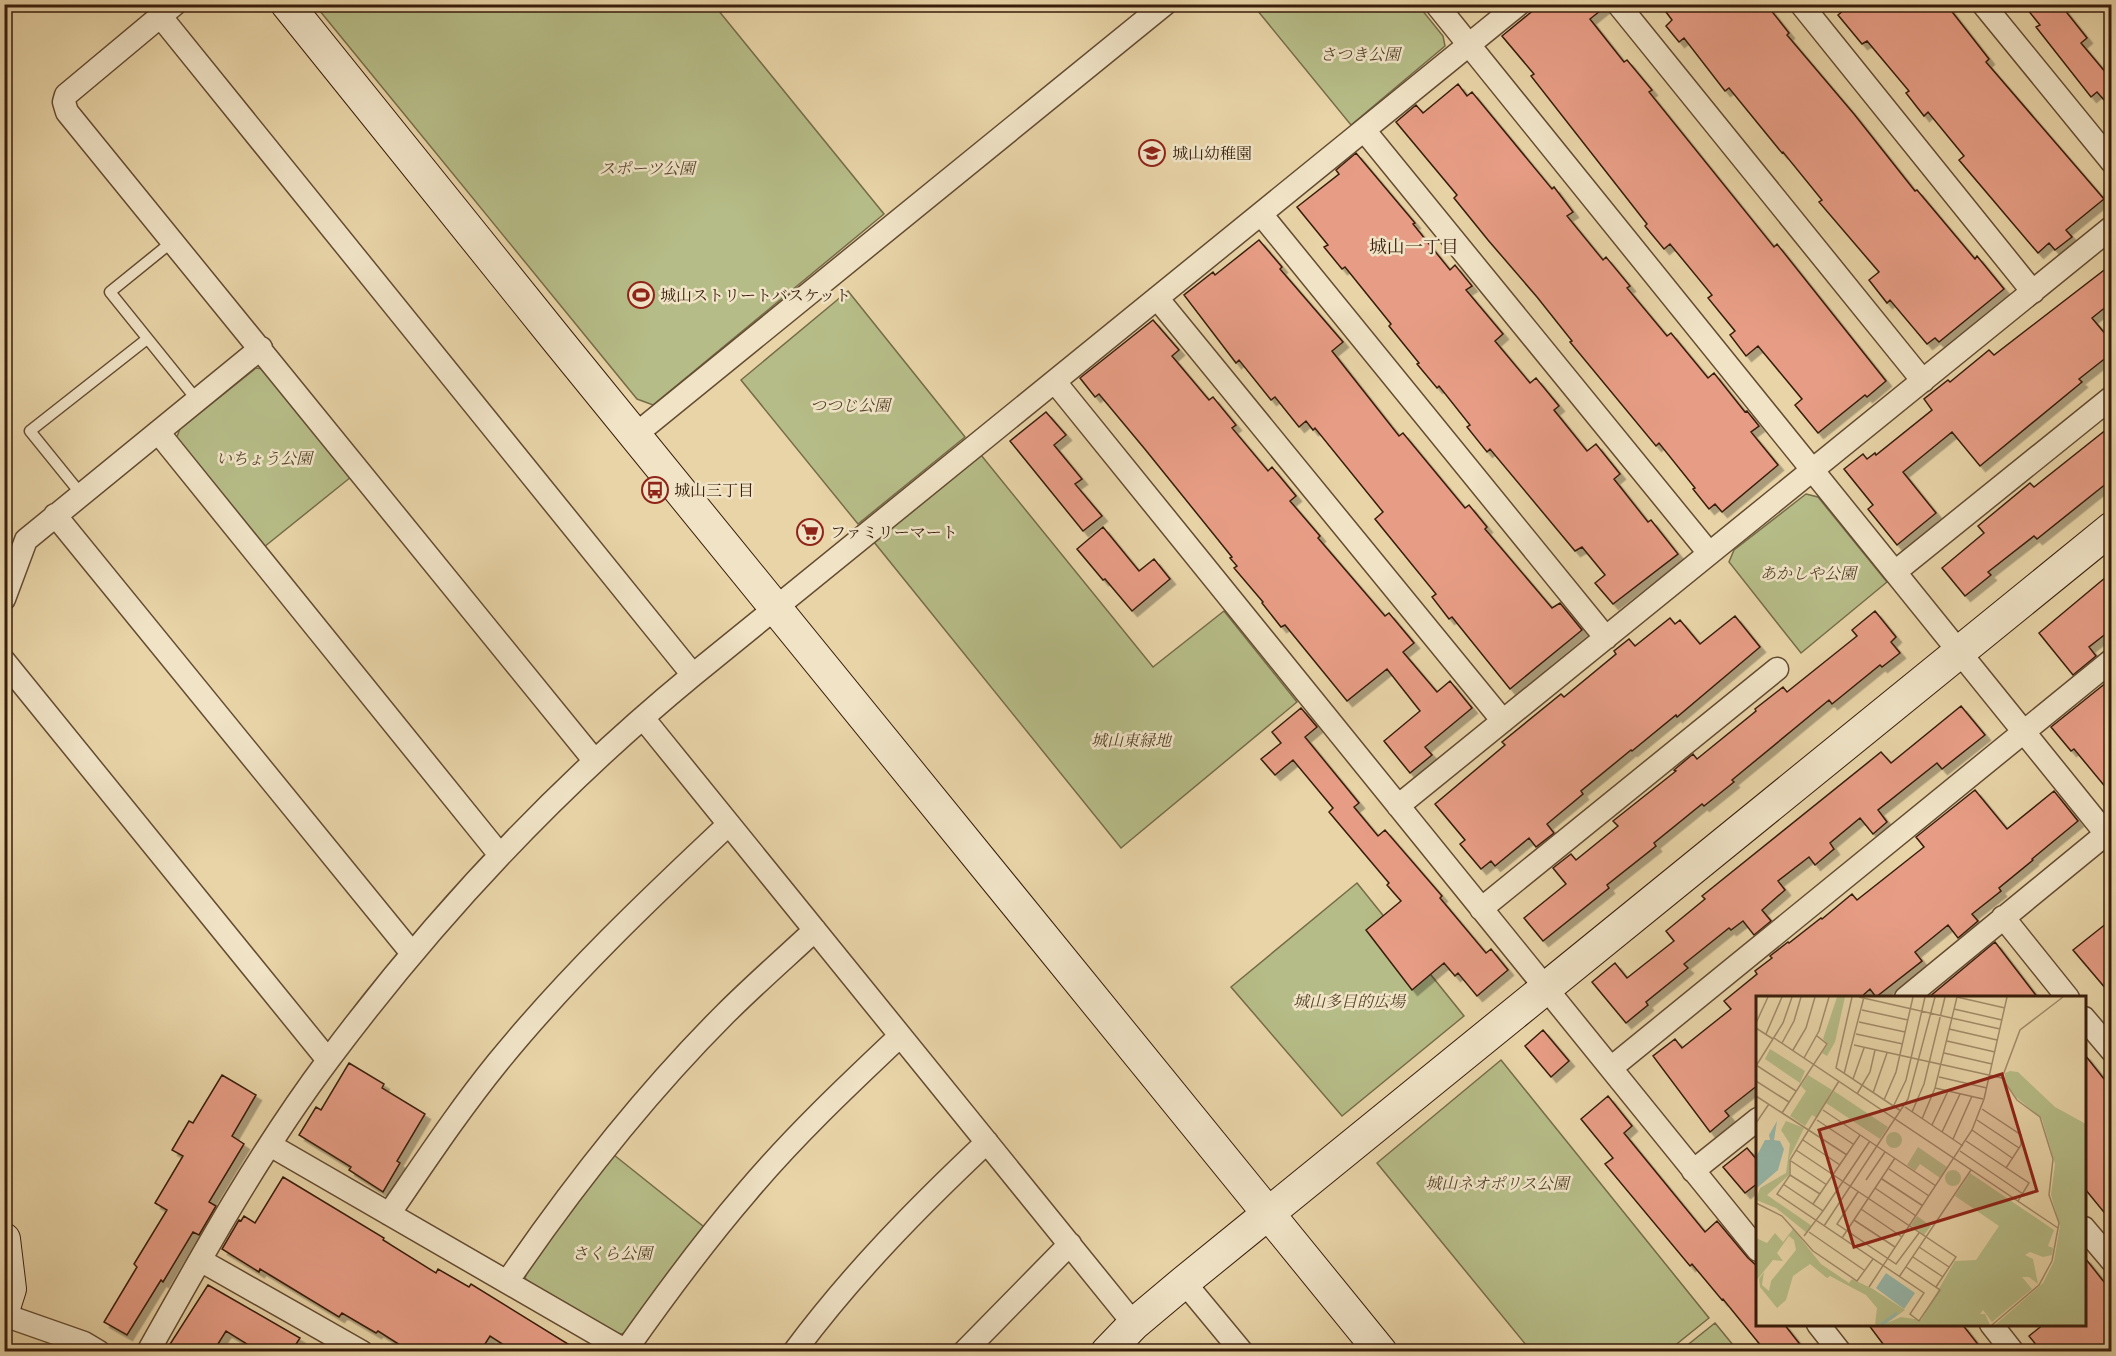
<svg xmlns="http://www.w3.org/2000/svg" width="2116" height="1356" viewBox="0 0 2116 1356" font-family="'Libre Caslon Text','Noto Serif JP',serif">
  <defs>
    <filter id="shadow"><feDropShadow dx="5.5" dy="5.5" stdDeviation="0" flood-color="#0004"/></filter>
  </defs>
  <rect width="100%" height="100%" fill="#e8d4a7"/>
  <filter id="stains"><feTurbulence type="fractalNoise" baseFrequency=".00333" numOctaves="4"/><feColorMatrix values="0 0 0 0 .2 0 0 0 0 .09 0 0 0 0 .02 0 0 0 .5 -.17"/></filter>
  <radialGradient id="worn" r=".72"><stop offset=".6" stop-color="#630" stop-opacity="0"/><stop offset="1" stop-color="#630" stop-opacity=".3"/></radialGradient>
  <path fill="#b6bc87" stroke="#776c49" stroke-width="1.5" d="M315 5H714L884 214 653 405 637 399Z
    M1253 5H1418L1443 36 1445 46 1351 125Z
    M848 291 965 437 858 524 741 380Z
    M256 368 264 369 351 477 264 547 176 439 180 429Z
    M981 455 1153 667 1224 611 1297 702 1121 848 874 542Z
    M1806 494 1818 497 1887 582 1801 653 1729 562 1734 550Z
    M1357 883 1464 1016 1342 1116 1231 987Z
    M1501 1060 1709 1318 1668 1351H1531L1377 1163Z
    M614 1155 704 1227 628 1331 622 1334 615 1333 529 1283 525 1278 529 1267Z
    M1715 1323 1738 1351H1680Z"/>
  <path fill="#e79d85" stroke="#381d0b" stroke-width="1.5" filter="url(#shadow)" d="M1541 4H1605V7L1590 19 1624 62 1627 60 1652 90 1649 92 1774 247 1777 244 1886 381 1867 397 1865 395 1818 433 1795 405 1802 399 1758 346 1746 356 1730 335 1735 331 1708 298 1712 295 1670 244 1664 249 1645 226 1647 224 1531 76 1534 74 1502 36Z
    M1660 4H1766L1789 33 1787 35 1854 114 1915 191 1917 190 1975 259 1977 256 2004 289 1939 342 1935 338 1927 344 1890 300 1887 303 1869 280 1879 272 1819 202 1822 200 1783 152 1782 153 1729 88 1725 91 1684 38 1679 42 1666 26 1672 20Z
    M1851 4H1946L1989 59 1986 62 2104 199 2066 230 2072 237 2055 250 2049 243 2038 253 1959 160 1964 156 1928 112 1924 116 1906 93 1909 91 1867 41 1862 44 1838 15Z
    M2023 4H2060L2087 38 2081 43 2112 80V109L2097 92 2091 97 2036 27 2040 25Z
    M1458 84 1467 96 1472 92 1552 189 1554 187 1573 212 1567 216 1603 260 1606 257 1630 286 1627 288 1667 336 1671 333 1708 378 1714 373 1745 412 1747 411 1759 426 1751 432 1778 465 1722 512 1715 504 1709 509 1693 489 1695 488 1659 443 1656 446 1570 342 1572 341 1537 297 1488 240 1454 198 1457 195 1396 122 1416 105 1423 113Z
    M1356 153 1415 223 1413 224 1450 270 1455 265 1472 286 1466 290 1503 334 1495 341 1530 383 1536 378 1559 406 1554 410 1587 451 1596 444 1620 474 1614 479 1648 522 1651 520 1678 554 1613 604 1595 583 1605 575 1582 547 1575 551 1490 449 1487 452 1467 427 1470 425 1439 386 1437 388 1417 364 1419 363 1389 326 1391 324 1345 267 1342 269 1324 247 1328 245 1297 207 1339 174 1336 170Z
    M1259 240 1282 267 1280 269 1343 342 1332 351 1399 436 1403 433 1465 508 1469 505 1487 527 1485 529 1552 608 1560 603 1582 630 1510 689 1452 617 1449 619 1432 597 1436 594 1375 519 1383 512 1315 428 1313 430 1306 421 1299 427 1275 397 1271 400 1239 360 1236 363 1184 295 1213 272 1215 275Z
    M2112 264V302L2092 318 2112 342V353L2079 379 2082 382 1980 466 1952 432 1903 472 1936 513 1897 545 1868 509 1873 505 1844 469 1863 454 1867 459 1875 453 1876 455 1932 410 1924 399 1948 380 1950 382 1989 350 1994 355Z
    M1153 320 1179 350 1172 356 1209 400 1213 397 1236 425 1232 428 1268 471 1272 467 1296 496 1290 501 1320 536 1318 538 1385 616 1389 613 1414 643 1403 652 1437 692 1450 681 1472 708 1425 747 1432 755 1410 773 1384 741 1420 711 1387 669 1347 701 1285 625 1281 627 1262 603 1263 602 1234 568 1237 566 1230 558 1232 557 1144 448 1099 394 1095 397 1080 378Z
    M1046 412 1066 435 1054 445 1082 479 1075 484 1102 516 1083 531 1010 441Z
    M2112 425V479L2037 539 2034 536 1988 572 1991 575 1965 596 1942 568 1984 533 1978 526 2030 483 2034 487Z
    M1103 527 1139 571 1154 559 1170 579 1132 611 1105 579 1103 580 1077 549Z
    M2112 572V629L2089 647 2096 656 2073 675 2039 633Z
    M1875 611 1896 637 1891 642 1900 653 1882 667 1880 665 1832 704 1829 700 1732 780 1734 782 1704 806 1702 804 1654 843 1656 846 1607 885 1609 888 1543 941 1524 918 1566 884 1553 868 1571 854 1576 860 1618 826 1613 821 1676 771 1674 770 1693 754 1697 759 1756 711 1755 709 1783 687 1787 692 1857 636 1852 630Z
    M1735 616 1760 647 1677 717 1676 715 1632 751 1631 750 1581 791 1583 794 1547 824 1554 833 1536 847 1529 838 1495 866 1491 861 1481 869 1460 844 1465 840 1435 804 1505 745 1502 742 1561 694 1564 697 1616 654 1614 651 1629 639 1635 646 1670 618 1675 624 1680 620 1700 644Z
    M2112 678V795L2074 749 2071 751 2051 727Z
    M1961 706 1985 735 1942 769 1937 763 1878 810 1887 822 1873 834 1860 818 1830 843 1834 849 1815 865 1809 857 1778 881 1785 890 1762 910 1771 921 1754 935 1743 921 1731 930 1729 928 1684 964 1688 968 1646 1002 1648 1005 1626 1023 1592 982 1615 963 1627 978 1674 941 1666 931 1705 899 1702 896 1881 752 1891 763Z
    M1301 708 1317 727 1305 737 1359 803 1354 807 1378 836 1385 830 1442 896 1440 898 1486 953 1491 949 1508 970 1477 996 1458 973 1455 976 1444 963 1412 990 1366 930 1401 901 1387 885 1389 883 1329 812 1333 808 1293 760 1275 775 1261 759 1281 743 1272 732Z
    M1975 790 2007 829 2054 791 2078 821 2032 859 2033 860 1999 888 2001 891 1972 914 1978 921 1958 938 1948 925 1915 952 1922 961 1876 997 1870 989 1860 998H1758V1085L1725 1111 1729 1116 1710 1132 1653 1056 1675 1039 1682 1048 1731 1009 1724 1001 1757 974 1755 971 1772 958 1770 956 1788 942 1789 943 1821 918 1822 919 1852 894 1857 900 1924 847 1916 837Z
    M2112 919V996L2073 950Z
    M1995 942 2038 998H1928Z
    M1543 1030 1569 1061 1551 1077 1525 1046Z
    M2085 1055 2112 1089V1222L2085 1189Z
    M349 1063 384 1084 382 1088 425 1114 397 1161 400 1163 383 1192 349 1170 351 1167 299 1135 316 1107 321 1110Z
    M222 1075 256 1095 232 1136 244 1144 209 1202 216 1206 199 1235 193 1232 163 1282 161 1280 127 1335 104 1322 137 1267 134 1264 167 1210 155 1203 183 1156 172 1150 189 1121 193 1123Z
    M1608 1096 1632 1126 1624 1133 1705 1232 1717 1221 1748 1258 1758 1267V1324H1784L1806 1352H1766L1723 1299 1722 1300 1692 1264 1690 1266 1605 1164 1613 1158 1581 1119Z
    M1747 1148 1758 1161V1183L1745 1193 1723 1167Z
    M283 1177 384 1238 383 1240 436 1273 438 1269 469 1287 471 1284 581 1352H515L490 1336 480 1352H411L378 1331 376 1333 342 1313 339 1317 260 1269 259 1272 222 1249 239 1220 241 1221 244 1216 255 1223Z
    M2085 1258 2112 1292V1352H2042L2029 1336 2044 1324H2085Z
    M208 1285 300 1338 291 1352H260L226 1331 213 1352H165Z
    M1868 1324H1962L1984 1352H1889Z"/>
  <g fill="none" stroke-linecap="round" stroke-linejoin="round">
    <defs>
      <path id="lane" d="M173 241 110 292 197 400
        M81 494 30 431 147 339"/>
      <path id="street" d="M175 4 66 95 64 102 67 112 594 760
        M1436 4 2112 841
        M1618 4 1923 381
        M1801 4 2033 292
        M1983 4 2112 162
        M161 17 693 675
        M1364 130 1709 553
        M1261 214 1606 638
        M1157 298 1503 721
        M1055 382 1758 1250
        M158 432 500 855
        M635 435 1165 4
        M55 515 411 952
        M1895 572 2112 397
        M4 599 26 540 261 348
        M4 661 328 1060
        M643 718 1134 1324
        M1398 806 2112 227
        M1481 909 1777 669
        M2003 917 2068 998
        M1906 998 2112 829
        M2084 1018 2112 1051
        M1611 1068 2112 660
        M270 1145 628 1352
        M1693 1171 1758 1119
        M389 1214C424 1163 459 1110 498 1062 568 976 648 900 729 824
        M2084 1228 2112 1261
        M200 1260 362 1352
        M507 1282C572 1187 644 1095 725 1014 754 985 785 958 815 930
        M1184 1282 1242 1352
        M4 1315 84 1343 99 1352
        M1818 1324 1840 1352
        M1991 1324 2013 1352
        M626 1350C664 1296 703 1243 746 1193 793 1137 847 1086 900 1036
        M148 1352C204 1252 260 1151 329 1059 435 917 557 787 693 675L1519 4
        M794 1352C852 1274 917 1208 987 1142
        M964 1352 1070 1244"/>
      <path id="secondary" d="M287 4 559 342 1381 1352
        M4 1239 10 1289 4 1308
        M1107 1352 1134 1324 1184 1282 2112 528"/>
    </defs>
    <use href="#lane" stroke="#644b32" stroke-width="13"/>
    <use href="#street" stroke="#644b32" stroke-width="25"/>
    <use href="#secondary" stroke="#381d0b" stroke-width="34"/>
    <use href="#lane" stroke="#f0e3c6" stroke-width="10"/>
    <use href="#street" stroke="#f0e3c6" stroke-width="22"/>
    <use href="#secondary" stroke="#f0e3c6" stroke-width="32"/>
  </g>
  <defs>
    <symbol id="school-ring" viewBox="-11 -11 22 22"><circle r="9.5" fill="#f0e3c6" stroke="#8f2418" stroke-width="1.5"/><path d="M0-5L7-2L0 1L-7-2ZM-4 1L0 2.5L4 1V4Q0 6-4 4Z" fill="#8f2418"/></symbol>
    <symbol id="stadium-ring" viewBox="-11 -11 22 22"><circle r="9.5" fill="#f0e3c6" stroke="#8f2418" stroke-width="1.5"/><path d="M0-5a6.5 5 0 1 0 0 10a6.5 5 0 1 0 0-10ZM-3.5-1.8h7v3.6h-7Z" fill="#8f2418"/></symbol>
    <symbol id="bus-ring" viewBox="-11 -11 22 22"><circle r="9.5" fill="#f0e3c6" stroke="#8f2418" stroke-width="1.5"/><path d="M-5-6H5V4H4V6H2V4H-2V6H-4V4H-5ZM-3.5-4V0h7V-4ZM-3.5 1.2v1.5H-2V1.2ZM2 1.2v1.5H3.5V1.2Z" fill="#8f2418"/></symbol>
    <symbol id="supermarket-ring" viewBox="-11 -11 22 22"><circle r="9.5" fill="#f0e3c6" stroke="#8f2418" stroke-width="1.5"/><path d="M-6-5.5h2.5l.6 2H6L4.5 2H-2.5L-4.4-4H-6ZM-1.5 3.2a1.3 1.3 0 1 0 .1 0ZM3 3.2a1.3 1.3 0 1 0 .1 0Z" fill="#8f2418"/></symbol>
  </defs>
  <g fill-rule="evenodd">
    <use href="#school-ring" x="1137" y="138" width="30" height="30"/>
    <use href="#stadium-ring" x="626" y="280" width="30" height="30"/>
    <use href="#bus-ring" x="640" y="475" width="30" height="30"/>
    <use href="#supermarket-ring" x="795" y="517" width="30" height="30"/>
  </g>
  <g text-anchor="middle" stroke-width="5" stroke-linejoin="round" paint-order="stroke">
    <g font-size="16" font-style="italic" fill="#58452a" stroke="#f0e3c6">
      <text x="1360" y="60">さつき公園</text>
      <text x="647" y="174">スポーツ公園</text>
      <text x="850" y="411">つつじ公園</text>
      <text x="264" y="464">いちょう公園</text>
      <text x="1808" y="579">あかしや公園</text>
      <text x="1131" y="746">城山東緑地</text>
      <text x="1349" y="1007">城山多目的広場</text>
      <text x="1497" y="1189">城山ネオポリス公園</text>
      <text x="612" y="1259">さくら公園</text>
    </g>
    <g font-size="16" fill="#381d0b" stroke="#f0e3c6" text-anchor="start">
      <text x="1172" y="159">城山幼稚園</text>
      <text x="660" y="301">城山ストリートバスケット</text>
      <text x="674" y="496">城山三丁目</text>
      <text x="830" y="538">ファミリーマート</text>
    </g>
    <g font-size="18" fill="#381d0b" stroke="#f0e3c6">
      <text x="1414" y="253">城山一丁目</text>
    </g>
  </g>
  <g transform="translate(1756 996)">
    <rect width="330" height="330" fill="#e8d4a7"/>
    <path d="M81 1H89L79 46 71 60 66 57 72 48 67 43ZM14 53 49 75 44 87 9 63ZM254 75 262 76 299 111 330 128V328L326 329H239L287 287 298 265 304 230 295 199 299 168 286 123 260 101 249 85V77ZM52 79 76 94 61 122 56 119 49 130 34 120 50 95 45 90ZM78 95 132 131 124 143 70 107ZM30 125 48 132 33 163V179L11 199 56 230 51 237 20 212 0 204 4 192 30 177 34 148 25 134ZM130 144a8 8 0 1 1 16 0a8 8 0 1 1-16 0ZM162 151 191 171 184 182 164 168 159 175 151 169ZM189 182a8 8 0 1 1 16 0a8 8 0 1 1-16 0ZM214 177 298 234 292 250 297 252 296 259 287 261 274 256 269 259 277 263 282 288 273 281H266L276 293 236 326 227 314 224 318H229L234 329H119L121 312 110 299 74 280 71 282 54 268 37 280 30 304 21 312 4 291 3 283 8 276 6 289 13 295 15 285 40 254 38 244 33 240 21 257 27 265 17 264 0 285V242L11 247 19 237 27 246 37 233 65 268 93 287 96 283 117 293 149 314 131 327 145 321 165 324 199 265 220 264 243 230 199 200ZM161 220 175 230 168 239 155 229Z" fill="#b6bc87"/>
    <path d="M21 125 18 144 24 145 28 153 22 174 1 192 0 161 9 144H14L13 139ZM130 277 159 297 148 313 120 292Z" fill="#97b8ab"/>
    <path fill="none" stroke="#97b8ab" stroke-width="3" d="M125 329 141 317"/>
    <path fill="none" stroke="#a28b69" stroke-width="1.5" d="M96 1 80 72 145 115M103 1 244 33M201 1 249 12M198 13 246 24M106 14 152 24M103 26 149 36M0 27 12 1M0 32 17 43M193 33 241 44M10 38 26 1M100 38 147 48M18 42 302 232M191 45 239 56M26 47 38 25 45 1M98 49 246 82M37 54 50 32 59 1M188 57 236 68M48 62 63 35 73 1M0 69 40 95M0 70 27 27 36 1M88 78 108 1M183 81 231 92M97 83 108 52M0 85 33 106M83 85 34 164V179L21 198 168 297 154 318 163 325 184 294 150 271M179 92 227 103M117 97 131 57M101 98 114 76 119 54M0 100 91 159M128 104 140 76 157 1M137 111 150 84 169 1M149 111 207 150M226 113 265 139V149L250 172M67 114 180 190M156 116 168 88 189 1M26 117 71 48 61 40M166 123 179 92 201 1M61 124 97 148M221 124 263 152M0 127 13 108M176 129 192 95M216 134 256 162M186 136 204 98M197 143 216 100M47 144 84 169M210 145 273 187 262 205M40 154 200 261 180 291M204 155 267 198M35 165 71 189M133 173 173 200M34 179 64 198M126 183 167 210M110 184 129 156M27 188 67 215 48 240M119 192 160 220M102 196 81 228 140 268 163 237M0 207 26 220 57 255 101 285 117 263M57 208 104 139M105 213 146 241M67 215 114 145M98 224 139 251M68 230 152 103 179 1M53 236 108 274M86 242 139 162M163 251 193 271M157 261 187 281M143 281 215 174M113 291 216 134 228 103 251 1M236 329 283 289 296 265 303 227 293 199 297 163 284 121 261 104 246 82 264 34 307 1"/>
    <path fill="#8f2418" fill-opacity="0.15" stroke="#8f2418" stroke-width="3" d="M246 78 281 195 98 251 63 134Z"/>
    <rect width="330" height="330" fill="none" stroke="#381d0b" stroke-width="3"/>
  </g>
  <rect width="2116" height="1356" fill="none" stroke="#e8d4a7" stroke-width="24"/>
  <rect x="6" y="6" width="2104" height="1344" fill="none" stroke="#381d0b" stroke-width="3"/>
  <rect x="12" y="12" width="2092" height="1332" fill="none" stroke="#381d0b" stroke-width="1.5"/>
  <rect width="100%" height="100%" filter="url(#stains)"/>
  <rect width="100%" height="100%" fill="url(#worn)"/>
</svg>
